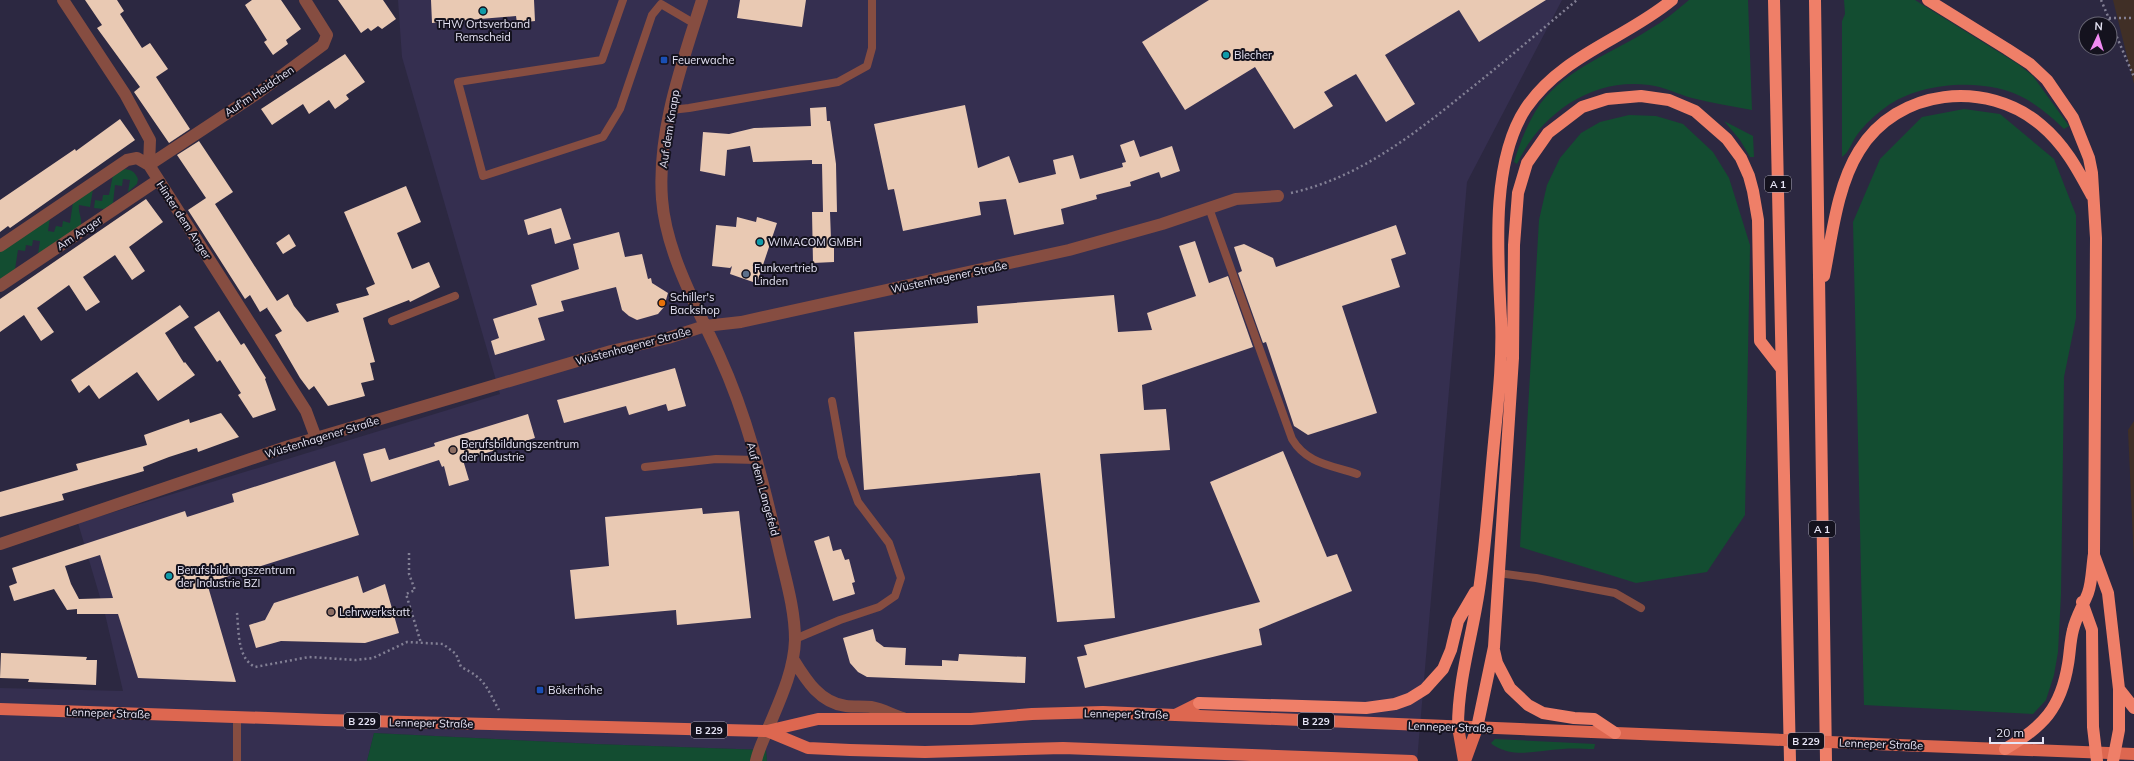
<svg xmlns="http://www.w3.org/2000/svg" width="2134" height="761" viewBox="0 0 2134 761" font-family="Mulish,sans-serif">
  <rect width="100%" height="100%" fill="#2c2841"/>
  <path fill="#352f50" d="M398 0H1562L1467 182 1417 761H767L766 750 595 744 374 733 367 761H0V688L123 691 105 614 78 523 500 394 402 57Z"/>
  <path fill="#402f26" d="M2113 0H2134V84Z
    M2134 421V562L2128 430Z"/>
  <path fill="#134d31" d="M1689 0H1748L1752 110C1732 106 1712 103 1692 98 1677 94 1665 87 1649 85 1592 77 1540 114 1517 164L1514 162C1520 142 1528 122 1540 104 1567 68 1613 53 1650 29 1664 21 1676 11 1689 0Z
    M1844 0H1915L2018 64 2033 76 2069 126 2064 129C2053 118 2040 107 2026 99 1989 77 1920 81 1886 107 1876 114 1864 125 1857 135 1851 143 1850 151 1842 157V21L1845 14Z
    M1964 109 2000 114 2054 159 2076 215V318L2064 377 2061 594 2058 652 2054 675 2046 700 2033 714 1864 705 1853 222 1880 159 1922 117Z
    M1629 115 1656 116 1683 124 1713 152 1729 178 1750 245 1745 515 1707 572 1636 583 1520 547 1539 220 1547 185 1560 158 1581 133 1600 122Z
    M1724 121 1753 136 1754 157H1750L1740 140Z
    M125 169C132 170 135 172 138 179L137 184 128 192 130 180 123 179 122 186 115 185 113 203 104 209 94 208 95 200 102 201 103 195H109L113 175Z
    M93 189 90 207 79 205C78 213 82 217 81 225L38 254 40 241 33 240 32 246 26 245 25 251 18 250 15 269 0 280V252L50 218 48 231 54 232 56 226 62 227 63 221 70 223 73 202Z
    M374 733 595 744 766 750 767 761H367Z
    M1495 739 1595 744 1594 749C1584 749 1573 748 1563 749 1538 750 1515 759 1493 745L1491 743Z"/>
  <path fill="#e9c9b3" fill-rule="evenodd" d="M85 0H117L124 11 120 14 142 48 150 43 168 69 156 77 190 129 169 143 134 92 140 87 97 28 102 25Z
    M252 0H281L301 29 286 40 288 44 273 55 264 42 267 40 245 5Z
    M338 0H383L396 19 382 29 378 26 371 31 368 28 361 33Z
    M431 0H534L535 21 517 23 516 16 432 23Z
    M740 0H806L802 27 737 18Z
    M1209 0H1546L1479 42 1459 10 1385 55 1415 104 1386 122 1356 74 1324 92 1333 106 1294 129 1255 67 1185 110 1142 42Z
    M345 54 365 82 346 95 349 99 335 109 329 100 309 114 303 104 272 125 261 109Z
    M965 105 978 168 1009 156 1019 183 1056 174 1053 160 1073 155 1080 179 1123 167 1122 163 1126 162 1120 145 1134 140 1140 157 1172 146 1180 171 1161 178 1159 172 1130 182 1131 186 1096 195 1097 199 1061 209 1064 224 1041 229 1014 235 1006 199 979 202 981 215 903 231 894 189 888 190 874 124Z
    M826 107 827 121H830L836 164 837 212H830L831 240H834V262L813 263 812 212H823L822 164H812V160L753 162 750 146 727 150 725 176 700 171 703 132 729 134 754 128 811 126 810 108Z
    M120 119 135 140 10 228 8 226 0 232V200L75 149 76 151Z
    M199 141 233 192 215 204 277 301 288 294 294 306 307 322 339 312 336 304 369 295 366 288 375 284 344 212 406 186 421 222 397 233 412 269 429 262 440 287 410 302 409 300 363 318 375 362 370 363 374 380 361 383 365 396 328 406 314 386 309 390 300 378 275 335 282 331 267 308 268 307 260 312 250 295 245 299 188 210 206 198 177 155Z
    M146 199 163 222 129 247 145 271 132 280 115 255 83 277 100 302 86 311 69 285 37 308 54 332 41 341 24 315 0 332V299Z
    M561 208 571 239 555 244 551 228 528 235 524 220Z
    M737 217 756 222 757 217 777 223 763 265H752L762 268 758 280 753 282 730 274 732 266 730 268 712 266 716 225 736 227Z
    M1396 225 1406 254 1391 259 1400 287 1342 306 1377 413 1308 435 1294 426 1266 342 1263 343 1238 273 1242 271 1234 247 1244 244 1273 258 1276 267Z
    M619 232 625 257 642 254 648 279 651 278 652 283 668 293 664 307 658 314 637 320 629 316 622 310 616 287 561 301 564 311 538 318 545 340 495 355 491 341 499 338 493 319 537 305 531 285 579 269 573 244Z
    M289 234 296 246 283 254 276 243Z
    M1195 241 1209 283 1228 276 1253 347 1142 385 1144 410 1166 409 1170 450 1100 454 1115 618 1057 622 1040 473 864 490 854 332 978 323 977 306 1114 295 1118 332 1152 330 1147 313 1196 296 1179 246Z
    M180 305 189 317 165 333 184 363 185 362 195 375 158 401 137 372 99 399 89 385 79 393 71 380Z
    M219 311 241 345 244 343 266 378 265 379 276 410 253 418 238 395 241 393 220 360 217 362 194 327Z
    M675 368 686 406 668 411 666 404 629 415 626 406 564 423 557 400Z
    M221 413 239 437 198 452 197 448 169 457 143 467 144 471 134 474 62 494 64 500 0 517V492L78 470 76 464 147 445 144 435 189 419 190 423Z
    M528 414 535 438 463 460 469 480 449 486 444 466 442 467 439 460 371 482 363 454 385 448 389 460 435 446 434 443Z
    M1283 451 1327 557 1337 554 1352 591 1259 629 1262 645 1085 688 1077 657 1087 655 1084 645 1260 602 1210 482Z
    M335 461 359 535 207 583 236 682 138 678 118 614H77V609L67 610 54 589 14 601 9 586 17 583 12 568 185 511 187 517 234 502 232 494ZM100 555 113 598 79 599 71 584 65 566Z
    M702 508 703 514 739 511 751 618 677 625 676 610 575 619 570 570 609 566 605 517Z
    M829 536 833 551 841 549 845 560 849 559 855 582 852 583 855 594 833 601 814 541Z
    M358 576 363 593 385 584 399 633 365 643 281 641 256 648 249 625 265 620 274 603Z
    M873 629 876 641 884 647 906 648 905 665 942 666V660L958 661 959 654 1026 657 1025 683 867 677 858 672 850 663 843 638Z
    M1 653 87 657 86 660H97L96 685 28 682 29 679 0 678Z"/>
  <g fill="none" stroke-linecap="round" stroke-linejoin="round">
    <path stroke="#838095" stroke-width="2.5" stroke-dasharray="2 3" stroke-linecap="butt" d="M2101 0 2134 77
      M2109 18H2134
      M1291 193C1358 178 1412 136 1465 93 1503 63 1540 31 1577 0
      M409 553V574L415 590 406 594 421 643
      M237 613C239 631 237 658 255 667L309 657 356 660 373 658 407 642 443 644 456 654 461 667C486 679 486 687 499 710"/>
    <path stroke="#864d41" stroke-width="8" d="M623 0 602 60 458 82 483 176 603 137 620 109 652 15 661 4 695 24
      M671 110 689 108 838 82 867 66 872 48V0
      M1209 208 1292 439C1307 464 1331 465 1357 474
      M392 321 455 296
      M645 467 716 459 757 460
      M1498 573 1536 578 1615 593 1641 608
      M795 639 840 620 879 607 895 596 901 578 889 543 858 502 842 457 832 401
      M237 761V717"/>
    <path stroke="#864d41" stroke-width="12" d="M63 0 125 94 150 140 149 165 306 411 316 438
      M702 0C682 64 657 131 662 199 666 253 697 307 719 355 747 416 763 481 778 546 785 577 795 608 795 640 794 672 779 702 767 731 763 741 758 751 756 761
      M149 165 258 93 323 45 327 35 305 0
      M0 246 127 160 137 158 149 165
      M0 286 158 180
      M0 544 289 446 611 351 668 338 705 326 741 322 1069 250 1162 224 1236 199 1278 196
      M793 659C806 680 820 703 846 706 854 707 863 706 871 707 882 709 893 715 903 718"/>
    <path stroke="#dd6750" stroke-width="12" d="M0 709 325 720 767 731 818 719H971L1032 714 1103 712 1714 737
      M1175 715 1199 703
      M1458 727 1464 761
      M767 731 808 748 850 750 925 752 1063 748 1412 761
      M1898 745 2134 754
      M1465 761 1477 728"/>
    <path stroke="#ef7f68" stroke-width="12" d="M1774 0 1790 761
      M1815 0 1826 761
      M1928 0 2007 49 2030 64 2047 80 2073 118 2089 158 2092 173 2096 238 2094 554C2092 566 2092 582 2088 593 2083 606 2076 617 2073 630 2070 641 2070 653 2068 664 2061 708 2043 727 2005 749
      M1824 276C1832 236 1837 186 1859 151 1897 88 1987 79 2041 125 2065 145 2078 170 2092 196
      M2094 555 2108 593 2119 689V730L2113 761
      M2082 602 2092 630 2093 727 2097 761
      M1494 650 1497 663 1510 688 1528 705 1543 713 1574 718 1594 719 1615 733
      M2119 689 2134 708
      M1199 703 1366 708 1395 704 1409 699 1425 689 1443 669 1451 650 1458 621 1475 592
      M1458 727C1458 677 1474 631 1480 583 1486 540 1489 496 1493 453 1497 409 1503 363 1501 319 1498 257 1490 162 1526 108 1562 55 1625 39 1672 0
      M1477 728 1494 647 1513 358 1514 245 1518 193 1527 163 1548 133 1582 107 1607 99 1641 96 1669 100 1695 111 1727 139 1741 158 1749 176 1753 191 1758 220 1760 341 1781 368"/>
    <path stroke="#dd6750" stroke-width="12" d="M1714 737 1898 745"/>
  </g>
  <g fill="#0f9aa8" stroke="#14121e" stroke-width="1.5">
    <circle cx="483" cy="11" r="4"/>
    <circle cx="1226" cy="55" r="4"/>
    <circle cx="760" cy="242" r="4"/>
    <circle cx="169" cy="576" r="4"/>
  </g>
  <g fill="#1a4fb4" stroke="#14121e" stroke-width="1.5">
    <rect x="660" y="56" width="8" height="8" rx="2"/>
    <rect x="536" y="686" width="8" height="8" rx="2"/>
  </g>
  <circle fill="#5c6f8a" stroke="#14121e" stroke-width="1.5" cx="746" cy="274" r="4"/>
  <circle fill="#e8710a" stroke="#14121e" stroke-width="1.5" cx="662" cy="303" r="4"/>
  <g fill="#8d6e63" stroke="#14121e" stroke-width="1.5">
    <circle cx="453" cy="450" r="4"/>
    <circle cx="331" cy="612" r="4"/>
  </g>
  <g text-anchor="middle" stroke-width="4" stroke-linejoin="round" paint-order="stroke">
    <g fill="#14121e" stroke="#a7a5b4" stroke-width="1">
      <rect x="1765" y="176" width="26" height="16" rx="3"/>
      <rect x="1809" y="521" width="26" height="16" rx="3"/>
      <rect x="344" y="713" width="36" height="16" rx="3"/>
      <rect x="1298" y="713" width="36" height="16" rx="3"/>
      <rect x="691" y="722" width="36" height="16" rx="3"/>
      <rect x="1788" y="733" width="36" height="16" rx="3"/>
    </g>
    <g font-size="10" font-weight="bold" fill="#e6e4f5">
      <text x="1778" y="188">A 1</text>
      <text x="1822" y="533">A 1</text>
      <text x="362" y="725">B 229</text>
      <text x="1316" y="725">B 229</text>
      <text x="709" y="734">B 229</text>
      <text x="1806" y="745">B 229</text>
    </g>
    <g font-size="11" fill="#e6e4f5" stroke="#14121e" text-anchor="start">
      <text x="483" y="28" text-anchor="middle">THW Ortsverband<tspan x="483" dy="13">Remscheid</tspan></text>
      <text x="1234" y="59">Blecher</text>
      <text x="672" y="64">Feuerwache</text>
      <text x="768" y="246">WIMACOM GMBH</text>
      <text x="754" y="272">Funkvertrieb<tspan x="754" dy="13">Linden</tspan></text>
      <text x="670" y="301">Schiller's<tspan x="670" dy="13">Backshop</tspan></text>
      <text x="461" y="448">Berufsbildungszentrum<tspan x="461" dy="13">der Industrie</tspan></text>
      <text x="177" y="574">Berufsbildungszentrum<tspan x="177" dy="13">der Industrie BZI</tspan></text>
      <text x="339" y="616">Lehrwerkstatt</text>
      <text x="548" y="694">Bökerhöhe</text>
    </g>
    <g font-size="11" fill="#e6e4f5" stroke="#14121e">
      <text transform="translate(259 91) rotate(-34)" y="4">Auf'm Heidchen</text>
      <text transform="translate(669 129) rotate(-81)" y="4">Auf dem Knapp</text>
      <text transform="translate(184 220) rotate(57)" y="4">Hinter dem Anger</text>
      <text transform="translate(79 233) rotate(-34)" y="4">Am Anger</text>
      <text transform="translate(949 277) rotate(-12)" y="4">Wüstenhagener Straße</text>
      <text transform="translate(633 346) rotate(-15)" y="4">Wüstenhagener Straße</text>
      <text transform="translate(322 437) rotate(-17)" y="4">Wüstenhagener Straße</text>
      <text transform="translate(763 489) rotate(75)" y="4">Auf dem Langefeld</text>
      <text transform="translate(108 713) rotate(2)" y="4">Lenneper Straße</text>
      <text transform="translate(1126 714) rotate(1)" y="4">Lenneper Straße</text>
      <text transform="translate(431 723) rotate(1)" y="4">Lenneper Straße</text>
      <text transform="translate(1450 727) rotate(2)" y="4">Lenneper Straße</text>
      <text transform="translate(1881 744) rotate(2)" y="4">Lenneper Straße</text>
    </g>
  </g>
  <g transform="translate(2098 36) rotate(4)"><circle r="19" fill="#14121e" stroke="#686674"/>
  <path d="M0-3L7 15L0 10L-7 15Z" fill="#f28af3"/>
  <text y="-6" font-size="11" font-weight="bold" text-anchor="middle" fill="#e6e4f5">N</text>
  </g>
  <path d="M1990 737v6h53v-6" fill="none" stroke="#e6e4f5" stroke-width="2"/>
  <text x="1996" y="737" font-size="12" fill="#e6e4f5" stroke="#14121e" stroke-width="3" paint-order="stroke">20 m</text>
</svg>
